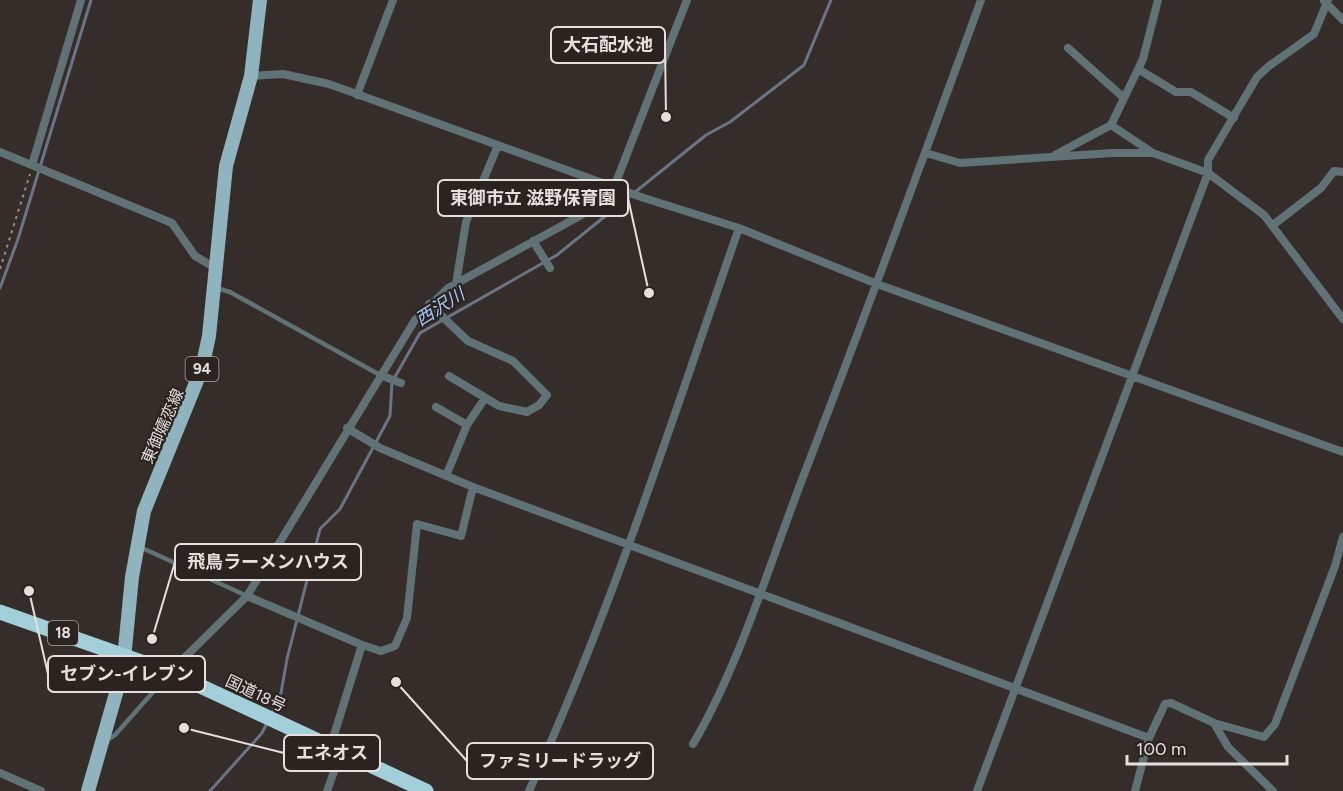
<svg xmlns="http://www.w3.org/2000/svg" width="1343" height="791" viewBox="0 0 1343 791" font-family="Figtree,'Noto Sans JP',sans-serif">
  <rect width="100%" height="100%" fill="#352d2a"/>
  <g fill="none" stroke-linecap="round" stroke-linejoin="round">
    <path stroke="#6a7486" stroke-width="3" d="M0 288 18 239 91 0
      M272 713 281 693 287 659 320 529 340 509 390 416 392 382 420 333 557 255 706 135 730 122 804 65 831 0
      M210 791 262 733 268 721"/>
    <path stroke="#948e8b" stroke-width="2" stroke-dasharray="3 4.5" stroke-linecap="butt" d="M0 269 30 174"/>
    <path stroke="#607276" stroke-width="4.5" d="M216 288 230 292 380 375
      M140 547 247 596
      M107 740 115 735 169 674"/>
    <path stroke="#607276" stroke-width="8" d="M1324 1 1343 20
      M1068 48 1124 98
      M1138 69 1176 92H1191L1234 118
      M251 76 283 74 329 84 644 198 739 228 877 284 1343 452
      M357 95 393 0
      M1111 125 1153 153
      M0 152 172 223 195 256 214 267
      M926 153 960 163 1112 153H1153L1208 173 1264 215 1343 319
      M1055 155 1111 125 1143 59 1158 0
      M32 165 81 0
      M1273 225 1321 188 1334 171 1343 172
      M533 241 550 268
      M456 284 466 222 498 145
      M429 304 468 341 513 361 547 395 539 405 527 412 499 406 449 376
      M380 375 401 383
      M436 407 467 425
      M347 428 380 448 473 487 1149 738
      M446 476 467 425 485 398
      M247 596 362 645 381 651 395 646 407 618 417 524 461 536 473 487
      M170 672 247 596 415 320 448 288 609 200 687 0
      M1214 723 1228 747 1273 791
      M334 735 362 645
      M693 744C738 668 768 569 800 485 862 324 922 162 981 0
      M0 773 41 791
      M327 791 341 752
      M529 791C612 610 673 417 739 228
      M977 791 1208 173V160L1257 77 1269 66 1314 34 1328 0
      M1135 791 1149 738 1165 704 1171 703 1214 723 1264 737 1275 724 1335 566 1343 537"/>
    <path stroke="#8fb4bd" stroke-width="14" d="M88 791 123 669 132 577 144 511 202 368 209 336 226 166 251 76 260 0"/>
    <path stroke="#a2cfd9" stroke-width="15" d="M0 612 170 672 426 791"/>
  </g>
  <g text-anchor="middle" stroke-width="4.5" stroke-linejoin="round" paint-order="stroke">
    <g fill="#2a2320" stroke="#ada7a5" stroke-width="1.5">
      <rect x="185.5" y="357" width="33" height="24" rx="4.5"/>
      <rect x="48" y="621" width="30" height="24" rx="4.5"/>
    </g>
    <g font-size="15" font-weight="bold" fill="#e5e0de">
      <text x="202" y="374">94</text>
      <text x="63" y="638">18</text>
    </g>
    <g font-size="16" fill="#e5e0de" stroke="#2a2320">
      <text transform="translate(162 426) rotate(-66)" y="6">東御嬬恋線</text>
      <text transform="translate(256 693) rotate(25)" y="6">国道18号</text>
    </g>
    <g font-size="18" font-style="italic" fill="#a5c6f8" stroke="#2a2320">
      <text transform="translate(440 307) rotate(-32)" y="6">西沢川</text>
    </g>
  </g>
  <path fill="none" stroke="#e5e0de" stroke-width="2" d="M666 117L665 45M649 293L628 198M152 639L175 562M29 591L48 674M184 728L284 753M396 682L467 761"/>
  <g fill="#e5e0de" stroke="#2a2320" stroke-width="2">
    <circle cx="666" cy="117" r="6"/>
    <circle cx="649" cy="293" r="6"/>
    <circle cx="152" cy="639" r="6"/>
    <circle cx="29" cy="591" r="6"/>
    <circle cx="184" cy="728" r="6"/>
    <circle cx="396" cy="682" r="6"/>
  </g>
  <g fill="#2a2320" stroke="#e5e0de" stroke-width="2">
    <rect x="551" y="27" width="114" height="36" rx="6"/>
    <rect x="438" y="180" width="190" height="36" rx="6"/>
    <rect x="175" y="544" width="186" height="36" rx="6"/>
    <rect x="48" y="656" width="157" height="36" rx="6"/>
    <rect x="284" y="735" width="96" height="36" rx="6"/>
    <rect x="467" y="743" width="186" height="36" rx="6"/>
  </g>
  <g font-size="18" text-anchor="middle" font-weight="bold" fill="#e5e0de">
    <text x="608" y="51">大石配水池</text>
    <text x="533" y="204">東御市立 滋野保育園</text>
    <text x="268" y="568">飛鳥ラーメンハウス</text>
    <text x="127" y="680">セブン-イレブン</text>
    <text x="332" y="759">エネオス</text>
    <text x="560" y="767">ファミリードラッグ</text>
  </g>
  <path d="M1127 755v9h160v-9" fill="none" stroke="#e5e0de" stroke-width="3"/>
  <text x="1136" y="755" font-size="18" fill="#e5e0de" stroke="#2a2320" stroke-width="4.5" paint-order="stroke">100 m</text>
</svg>
